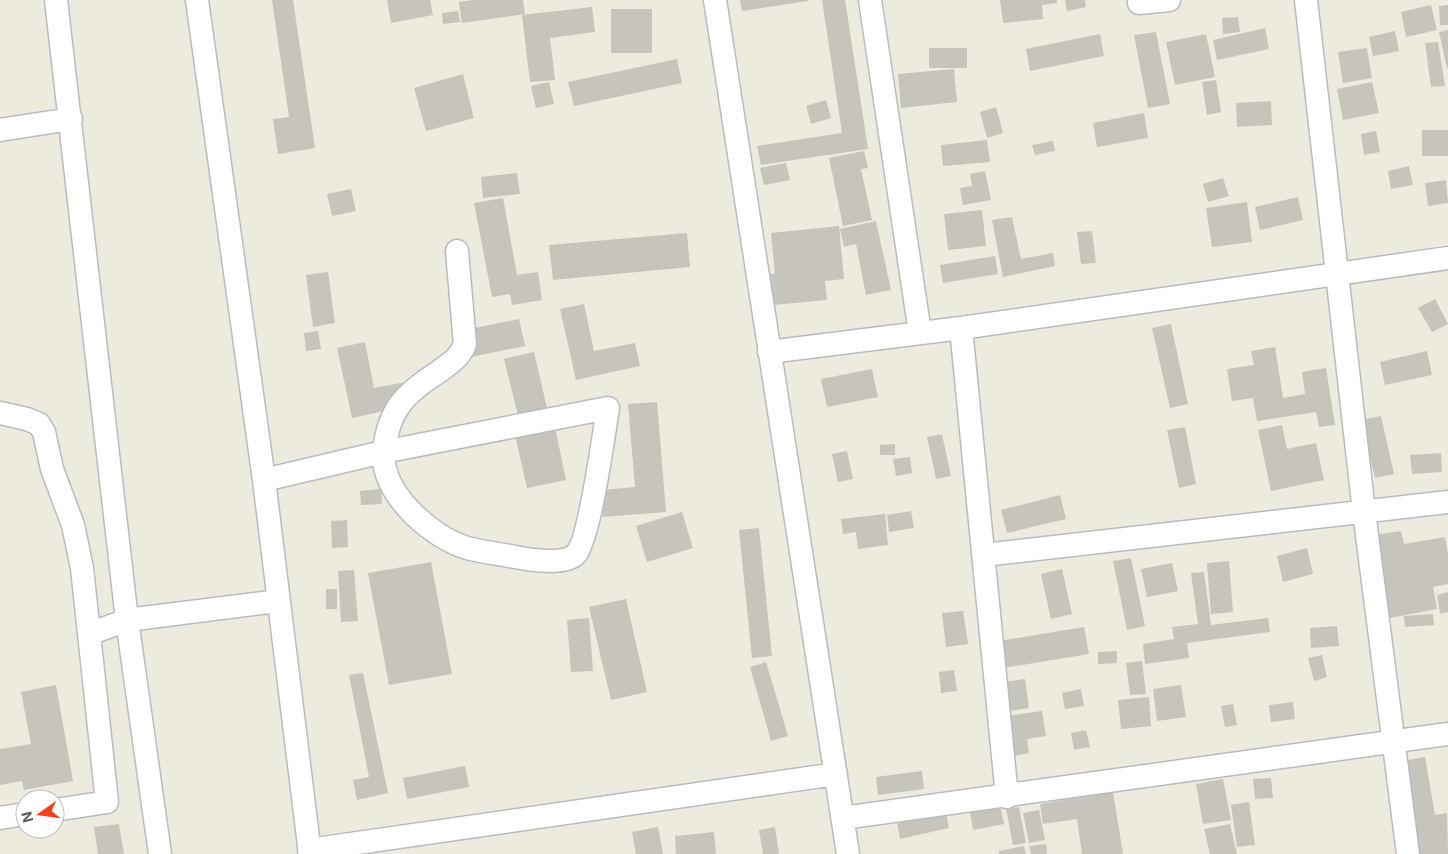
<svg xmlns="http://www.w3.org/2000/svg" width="1448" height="854" viewBox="0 0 1448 854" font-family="Inter,sans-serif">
  <rect width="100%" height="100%" fill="#ecebde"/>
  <path fill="#c7c4bb" d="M272 0H293L315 148 278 154 273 119 289 117Z
    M387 0H430L433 15 391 23Z
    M473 0H523L525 14 462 23 459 2Z
    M740 0H808V1L742 11Z
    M822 0H845L868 149 761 165 757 146 842 133Z
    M1000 0H1057V3L1042 5 1043 19 1003 23Z
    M1065 0H1085L1086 7 1067 11Z
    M1431 5 1437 30 1406 37 1401 12Z
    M1448 5V25H1440L1439 6Z
    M592 7 595 32 550 38 555 80 530 82 522 15Z
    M611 9H652V53H611Z
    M458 11 460 22 443 24 442 13Z
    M1238 17 1240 32 1223 34 1222 18Z
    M1265 28 1269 49 1217 60 1213 40Z
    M1448 30V68H1447L1439 32Z
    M1395 31 1399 51 1373 56 1369 37Z
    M1156 32 1170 104 1148 108 1134 35Z
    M1100 34 1104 56 1030 71 1026 49Z
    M1206 34 1215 77 1175 85 1166 42Z
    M1438 42 1445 86 1431 87 1425 43Z
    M929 48H967V68H929Z
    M1367 48 1372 78 1343 83 1338 52Z
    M677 59 682 83 574 106 568 82Z
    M954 69 957 102 901 108 898 74Z
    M463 74 474 118 426 131 414 88Z
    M1216 80 1221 112 1207 115 1202 82Z
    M549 82 554 104 536 108 531 86Z
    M1372 82 1379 113 1343 120 1337 89Z
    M826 100 831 118 811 124 806 106Z
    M1271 101 1272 125 1237 127 1236 103Z
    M996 107 1003 133 987 138 980 112Z
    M1144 113 1148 138 1097 147 1093 123Z
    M1422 130H1448V156H1422Z
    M1376 131 1380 152 1364 155 1361 134Z
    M987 140 990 162 943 166 941 145Z
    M1053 141 1055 151 1035 155 1032 145Z
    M864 151 868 168 861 169 872 220 843 226 829 158Z
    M786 163 790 180 764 185 760 168Z
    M1409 166 1413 185 1391 189 1388 171Z
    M985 171 991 200 963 205 960 188 972 186 970 174Z
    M517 173 520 194 483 198 481 177Z
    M1223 178 1229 196 1208 202 1203 184Z
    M1446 180 1448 203 1428 206 1425 183Z
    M351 189 356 211 332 216 327 194Z
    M1298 197 1303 220 1260 230 1255 207Z
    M503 198 517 275 538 272 542 300 512 305 510 294 492 297 474 203Z
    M1247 202 1252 242 1212 247 1206 208Z
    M982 210 986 246 948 250 944 214Z
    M1012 217 1021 259 1053 253 1055 266 1003 277 992 220Z
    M876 221 891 290 866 295 856 244 844 247 840 229Z
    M839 226 844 279 825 281 827 300 774 305 770 274H775L771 233Z
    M1092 231 1096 263 1081 264 1077 232Z
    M687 233 690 267 553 280 549 245Z
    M995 256 998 274 943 283 940 265Z
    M328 272 335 323 313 327 306 275Z
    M1435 299 1448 324 1432 332 1418 308Z
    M584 304 594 351 635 343 640 366 576 380 560 309Z
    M519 319 525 346 466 358 460 331Z
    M1171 324 1188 404 1170 408 1152 328Z
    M318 331 321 349 306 351 304 333Z
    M365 342 374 388 411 381 416 404 352 418 337 348Z
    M1275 347 1283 398 1305 394 1302 372 1326 368 1335 425 1319 427 1316 412 1257 421 1253 398 1232 401 1227 369 1254 365 1251 351Z
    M1427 351 1432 375 1385 385 1380 362Z
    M534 352 547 408 518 415 504 359Z
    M872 369 878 397 827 407 821 379Z
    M657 402 666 512 603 517 601 490 635 487 628 404Z
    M552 413 566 480 527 488 512 422Z
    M1381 416 1394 474 1375 478 1361 420Z
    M1282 425 1287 449 1316 443 1324 480 1271 491 1258 430Z
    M1185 427 1196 484 1179 488 1167 430Z
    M942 434 951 476 936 479 927 437Z
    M895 444V455H880V445Z
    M847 451 853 479 838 482 832 454Z
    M1441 453 1442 472 1412 474 1410 455Z
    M910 457 912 473 896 476 893 459Z
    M381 489 382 504 361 505 360 491Z
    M1060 495 1066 519 1007 533 1001 510Z
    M911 511 914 528 889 532 887 515Z
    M682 512 693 548 647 562 636 526Z
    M885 514 888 545 858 549 856 532 843 534 841 519Z
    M347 520 348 547 332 548 331 521Z
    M759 528 772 656 752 658 739 530Z
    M1401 531 1404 544 1445 537 1448 554V584L1433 587 1437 609 1390 618 1375 535Z
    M1307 548 1313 574 1283 582 1277 556Z
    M1131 558 1145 626 1127 630 1113 561Z
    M1229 561 1233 612 1211 614 1207 563Z
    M431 562 452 674 389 685 368 573Z
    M1172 563 1178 591 1147 597 1141 569Z
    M1062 569 1072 614 1051 619 1041 574Z
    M354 570 358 621 341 622 338 571Z
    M1204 572 1211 625 1268 618 1270 632 1187 643 1189 658 1145 664 1143 644 1174 639 1172 627 1198 624 1191 573Z
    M326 589H337V609H326Z
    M1448 592V612L1440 614 1437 595Z
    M626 599 647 692 611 700 589 607Z
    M963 611 968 644 946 647 942 613Z
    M1433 614 1434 625 1405 627 1404 616Z
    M589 618 593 671 571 672 567 620Z
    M1337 626 1339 646 1311 648 1310 628Z
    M1084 627 1089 654 1003 668 999 641Z
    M1117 651V663L1098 664V652Z
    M1322 655 1327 677 1314 681 1308 658Z
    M1142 661 1146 694 1130 695 1126 663Z
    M766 662 788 736 771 741 750 667Z
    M954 670 957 691 941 693 939 672Z
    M363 673 388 793 357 800 353 780 369 777 349 675Z
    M1025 679 1029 708 1009 711 1005 682Z
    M56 685 73 781 24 790 22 781 0 785V749L31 744 21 692Z
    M1181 685 1186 717 1157 721 1153 689Z
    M1081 689 1084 706 1065 709 1062 693Z
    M1149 697 1151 726 1121 729 1118 700Z
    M1293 702 1295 719 1271 722 1269 705Z
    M1233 704 1237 725 1225 727 1221 706Z
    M1042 711 1046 736 1027 739 1029 753 1013 756 1007 716Z
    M1086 730 1090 747 1074 750 1071 733Z
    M1425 757 1435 815 1447 813 1448 854H1418L1402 761Z
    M465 766 469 787 407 799 403 778Z
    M922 771 924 789 878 795 876 777Z
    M1271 778 1273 798 1255 799 1253 779Z
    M1223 779 1231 820 1203 824 1196 784Z
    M1113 792 1123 854H1082L1077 819 1043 824 1040 804Z
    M1249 802 1255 845 1237 847 1231 805Z
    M1000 806 1004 824 973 830 970 812Z
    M1019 807 1026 843 1013 845 1006 809Z
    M1039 810 1045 840 1029 843 1023 813Z
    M946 812 949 828 900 839 897 822Z
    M119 824 124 854H98L94 827Z
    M1230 824 1237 854H1210L1204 829Z
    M658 827 663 854H636L632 832Z
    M775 827 779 854H763L759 830Z
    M714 832 716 854H676L675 836Z
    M1046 844 1047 854H1031L1029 846Z
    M1024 846 1026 854H999V851Z"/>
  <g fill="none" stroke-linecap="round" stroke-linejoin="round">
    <defs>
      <path id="minor" d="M56 0 127 620 160 854
        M197 0 264 480 310 854
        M715 0 848 854
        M870 0 920 333
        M1306 0 1364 512 1408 854
        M1139 3 1169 0
        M0 130 71 119
        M961 328 1007 797
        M769 352 961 328 1448 258
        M0 413 27 419 39 424 44 432 52 469 73 525 82 568 107 802 55 810
        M264 480 383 452 608 408C604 433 589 543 575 555 563 565 529 560 515 557 499 554 482 552 467 548 431 537 379 492 384 450 389 410 404 394 437 373 449 364 460 358 465 344L457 251
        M984 555 1448 502
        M89 634 127 620 278 601
        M0 818 25 814
        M843 818 1448 734
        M309 850 836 774"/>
    </defs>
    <use href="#minor" stroke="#b9bbc2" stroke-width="25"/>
    <use href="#minor" stroke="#fff" stroke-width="22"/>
  </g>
  <g transform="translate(40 814) rotate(256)"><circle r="24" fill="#ffffff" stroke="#bcbdc0"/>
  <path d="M0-4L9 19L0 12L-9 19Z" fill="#f6421a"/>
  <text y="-8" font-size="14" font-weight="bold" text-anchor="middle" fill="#575b61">N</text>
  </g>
</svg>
